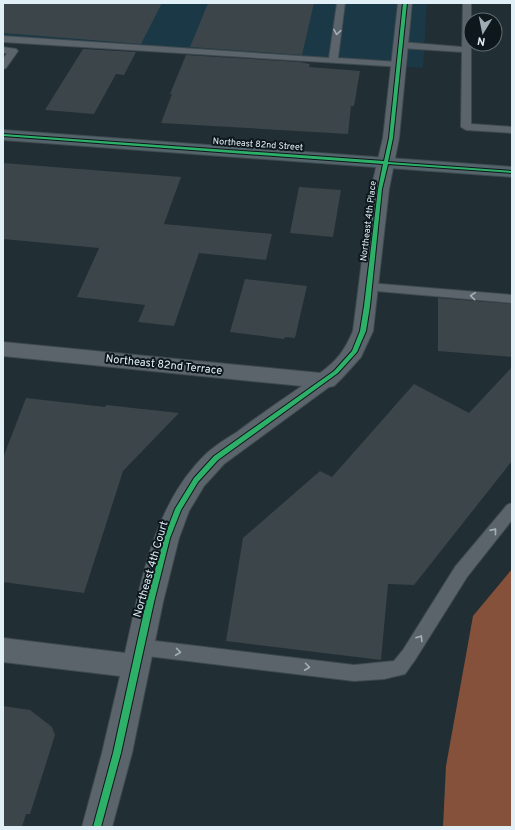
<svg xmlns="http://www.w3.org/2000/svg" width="515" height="830" viewBox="0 0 515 830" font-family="Overpass,sans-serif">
  <rect width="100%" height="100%" fill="#212e34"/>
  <path fill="#1a3845" d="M3 3H427L423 68 3 37Z"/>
  <path fill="#86513a" d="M512 569V827H443L446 766 473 616Z"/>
  <path fill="#3b454a" d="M3 3H162L141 44 3 33Z
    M208 3H314L302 55 190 47Z
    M83 49 136 52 124 75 116 74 94 114 45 110Z
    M186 55 300 62 310 64 309 67 360 71 354 106H351L348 134 161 123 172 94H170Z
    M3 163 181 177 164 224 272 234 266 260 199 253 174 326 138 322 145 305 77 297 99 248 3 239Z
    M299 187 341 190 333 237 290 233Z
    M245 279 307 286 295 338 285 337 284 339 230 332Z
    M438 298 512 304V357L438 351Z
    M512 367V461L414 585 388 584 381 660 226 641 243 538 320 471 332 477 414 384 469 413Z
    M26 398 105 407 106 405 179 413 123 471 84 593 3 582V458Z
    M3 706 30 710 52 727 55 735 30 814H26L22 827H3Z"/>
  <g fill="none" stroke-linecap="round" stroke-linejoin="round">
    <defs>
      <path id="lane" d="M337 3H345L338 58 399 62 402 63 404 65 402 67 3 42V36L329 58Z
        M463 3H471V124L512 127V133L466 130 461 127 462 52 401 48 397 45 401 42 462 47Z
        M3 47 16 49 18 51 6 68 3 69V59L7 53H3Z
        M369 283 512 295V303L365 290 363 287 365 284Z
        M512 503V520L467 577 415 660 405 674 384 679 354 681 139 655 133 652 130 647 133 642 139 639 354 665 394 661 403 650 455 567 507 505Z"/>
      <path id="street" d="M398 3H412L399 138 389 189 373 331 361 357 343 377 334 386 329 387 224 464 204 486 189 511 179 538 163 602 132 753 112 827H82L102 753 120 676 3 662V638L125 653C141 583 153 504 207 453 216 445 227 438 237 432 258 416 280 401 302 386L3 356V342L320 373C337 361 345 350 353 331L371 189 383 138Z"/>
      <path id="primary" d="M3 130 512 167V177L3 140Z"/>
    </defs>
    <use href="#lane" stroke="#3e494f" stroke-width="2"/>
    <use href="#street" stroke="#3e494f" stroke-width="2"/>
    <use href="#primary" stroke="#3e494f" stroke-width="2"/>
    <use href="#lane" fill="#5a646a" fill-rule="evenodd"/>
    <use href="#street" fill="#5a646a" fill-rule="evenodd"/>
    <use href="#primary" fill="#54646b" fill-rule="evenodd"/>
    <defs>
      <path id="cycleway" d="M403 3H407L393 138 388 162 512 171V173L388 164 382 189 370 306 366 331 357 352 338 373 218 460 198 482 181 510 170 538 154 602 121 753 101 827H93L113 753 146 602 164 538 175 509 194 478 214 456 334 371 352 351 360 331 364 306 378 189 383 164 3 136V134L384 161 389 138Z"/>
    </defs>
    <use href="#cycleway" stroke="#0d171c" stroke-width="2"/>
    <use href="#cycleway" fill="#2db169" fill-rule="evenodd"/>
  </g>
  <defs><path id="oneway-chevron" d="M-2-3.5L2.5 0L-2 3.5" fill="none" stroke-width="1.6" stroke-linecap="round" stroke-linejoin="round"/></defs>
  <g stroke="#a4b0b7">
    <use href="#oneway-chevron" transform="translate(337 32) rotate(99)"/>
    <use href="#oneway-chevron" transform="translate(473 296) rotate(-175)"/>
    <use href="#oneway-chevron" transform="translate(494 531) rotate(-51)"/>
    <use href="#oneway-chevron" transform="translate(420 638) rotate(-58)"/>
    <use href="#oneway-chevron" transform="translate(178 652) rotate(8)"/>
    <use href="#oneway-chevron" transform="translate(307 667) rotate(7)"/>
  </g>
  <g text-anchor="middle" stroke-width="4" stroke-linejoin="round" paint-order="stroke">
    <g font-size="9" fill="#e1eff6" stroke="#0d171c">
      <text transform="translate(258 144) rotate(4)" y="3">Northeast 82nd Street</text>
      <text transform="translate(368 221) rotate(-83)" y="3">Northeast 4th Place</text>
    </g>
    <g font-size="11" fill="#e1eff6" stroke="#0d171c">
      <text transform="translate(164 364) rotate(6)" y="4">Northeast 82nd Terrace</text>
      <text transform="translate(150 569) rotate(-74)" y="4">Northeast 4th Court</text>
    </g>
  </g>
  <rect width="515" height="830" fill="none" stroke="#e1eff6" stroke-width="8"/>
  <g transform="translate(483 32) rotate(190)"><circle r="19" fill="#0d171c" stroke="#626d73"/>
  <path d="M0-3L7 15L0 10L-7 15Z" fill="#9eabb2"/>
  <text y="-6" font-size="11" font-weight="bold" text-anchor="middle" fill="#e1eff6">N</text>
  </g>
</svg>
